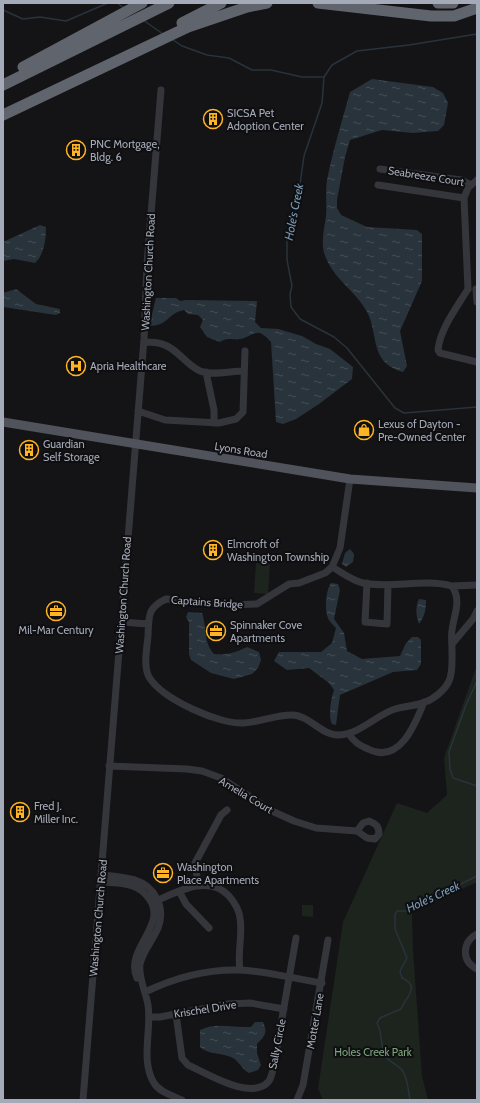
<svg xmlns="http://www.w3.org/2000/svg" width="480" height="1103" viewBox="0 0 480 1103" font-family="Cabin,sans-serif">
  <defs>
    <pattern id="water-ripples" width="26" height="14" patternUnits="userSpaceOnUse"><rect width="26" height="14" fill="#29333b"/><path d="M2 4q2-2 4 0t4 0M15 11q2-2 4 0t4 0" fill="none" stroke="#454e55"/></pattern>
  </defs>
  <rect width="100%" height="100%" fill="#141416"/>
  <path fill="#1c241d" d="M256 563 270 564 268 594 254 593Z
    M477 665V882L412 912 413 950 422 1076 428 1100H323L318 1089 343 922 397 803 427 813 447 795 444 758Z
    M302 905H313V917L302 916Z"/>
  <path fill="url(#water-ripples)" d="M372 79 433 87 443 93 448 103 444 125 438 131 413 133 382 130 350 140 345 157 337 200V208L341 215 367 227 417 230 422 234V281L400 331 407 366 403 372C371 363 378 339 369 316 360 294 335 281 326 258 320 245 324 230 326 216 327 204 325 192 327 180 333 150 342 121 350 92Z
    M40 225 46 227C46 239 44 255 35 263L14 259 3 261V242Z
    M16 289 36 304 60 309V313L56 315 3 307V293Z
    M156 298H176L180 301 186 300 257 301 255 322 261 328 278 329 302 336 316 344 330 349 353 367 352 379 319 404 296 419 283 424 276 422 271 342C255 324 253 338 239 339 230 340 228 337 220 342L207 337 200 327 203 320 198 315 188 314 184 310C168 313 168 326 149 326Z
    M350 549 354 554 353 562 346 567 342 564 345 553Z
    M331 583 338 584 340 590 334 619 344 633 347 651 362 659 400 656 406 643 412 637H418L421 640V664L417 670 393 672 340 695 336 725 332 724C328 717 331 698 334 690L329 683 309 668 287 670 274 661 279 652H321L332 643 336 628C333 625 329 621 328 618 324 609 326 590 331 583Z
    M419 599 426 600C426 609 425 616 419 624 416 616 415 607 419 599Z
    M188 612 202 613C207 627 203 642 214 654 227 655 235 653 247 647L259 652 261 660 258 668 252 674 234 679 211 673 191 660 189 654V622L186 617Z
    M255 1022H263C268 1033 265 1036 257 1044V1053L261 1065 258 1070 249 1073C242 1070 239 1061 233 1058 222 1052 208 1055 200 1047V1030C216 1022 234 1028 251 1027Z"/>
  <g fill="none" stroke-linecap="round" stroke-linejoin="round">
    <path stroke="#29333b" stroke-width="1.5" d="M117 3 124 8
      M3 10 23 19 40 17 66 21 108 3
      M143 20 163 34
      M477 34 409 45 357 51 332 65 324 77 322 103 304 156 297 205 287 240V260L292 286 290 294 291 307 300 319 334 337 347 348 395 408 404 413 477 407
      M173 40 182 46 207 55 229 58 252 70H271L302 77H324
      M477 681 466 705 449 752 450 769 453 778 477 786
      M410 1100C408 1090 408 1078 402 1070 397 1064 386 1061 384 1053 380 1043 383 1034 377 1023L380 1018 401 1009C406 997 421 986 402 978L400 971 407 958 395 929V914L397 911H406L477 876"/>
    <path stroke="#35363b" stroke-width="7" d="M380 169 461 180 471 185
      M378 185 464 198
      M468 289 464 198 468 188 477 180
      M468 289C457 307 440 329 438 350L440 353 477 362
      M476 289 477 302
      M144 342C150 342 157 342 162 344 177 348 186 365 200 371 212 376 231 371 244 371
      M206 372 214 410V423
      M138 411 165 420 219 423 236 419 243 412 245 351
      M332 567C341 572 353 581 363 583 392 589 423 578 452 586 462 601 454 614 452 630 451 636 452 644 452 651 452 660 453 672 449 681 445 690 434 699 425 702 416 706 405 706 395 709 376 715 359 735 338 735 321 735 309 715 292 715 275 715 260 722 244 723 220 725 162 699 149 677 143 666 147 648 148 636 149 616 147 608 166 599L231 605 257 604 289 584 299 583 325 573 332 567 340 548 350 479
      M367 583 365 622 387 624 388 585
      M452 586 477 585
      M122 622 148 624
      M452 644 473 619 477 611
      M349 734C354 742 359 745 368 749 399 765 415 725 424 702
      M109 766 187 769 202 771 221 778 272 811 294 821 316 828 357 831 367 838 375 839 379 834C379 826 376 824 369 821L363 823 357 831
      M102 875C112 876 124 877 135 880 155 886 166 908 158 928 153 940 143 951 140 964 138 978 146 992 148 1005 152 1030 140 1060 154 1083 159 1092 173 1096 182 1100
      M101 882C120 883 139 882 150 900 167 926 124 950 137 978
      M198 885 195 863 221 815 227 810
      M179 891 186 904 209 928
      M152 903C175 893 208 873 229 896 235 903 239 909 240 918 243 935 237 953 240 970
      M477 934C462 942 461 961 477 969
      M145 992C174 978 207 969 240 970 267 971 295 979 322 983
      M176 1014 182 1058 188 1065C207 1073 252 1102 269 1081 271 1078 272 1073 273 1070L296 938
      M149 1017H160L228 1004 250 1003 284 1009
      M83 1100 144 339 147 264 161 90
      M297 1100 303 1085 328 940"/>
    <path stroke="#50535b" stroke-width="9" d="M3 422 350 479 477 488"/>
    <path stroke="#60646d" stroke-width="11" d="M318 3 431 16H454L477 8
      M438 3H453
      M182 23 221 3
      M23 67 142 3
      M3 85 169 3
      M3 115 188 27 247 7 267 3"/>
  </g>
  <defs>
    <symbol id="building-ring" viewBox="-11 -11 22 22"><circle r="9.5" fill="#0f0f11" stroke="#ffb523" stroke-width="1.5"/><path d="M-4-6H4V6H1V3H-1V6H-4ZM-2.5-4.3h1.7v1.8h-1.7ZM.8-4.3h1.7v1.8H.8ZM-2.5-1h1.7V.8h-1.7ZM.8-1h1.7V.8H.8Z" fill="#ffb523"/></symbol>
    <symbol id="hospital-ring" viewBox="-11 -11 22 22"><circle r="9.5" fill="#0f0f11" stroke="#ffb523" stroke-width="1.5"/><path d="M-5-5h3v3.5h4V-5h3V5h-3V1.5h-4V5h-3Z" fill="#ffb523"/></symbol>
    <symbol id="shop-ring" viewBox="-11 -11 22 22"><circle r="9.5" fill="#0f0f11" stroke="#ffb523" stroke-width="1.5"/><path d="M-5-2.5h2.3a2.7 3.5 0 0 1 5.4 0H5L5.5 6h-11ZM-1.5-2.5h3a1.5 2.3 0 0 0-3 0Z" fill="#ffb523"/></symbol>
    <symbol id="office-ring" viewBox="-11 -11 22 22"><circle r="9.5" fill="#0f0f11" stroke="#ffb523" stroke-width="1.5"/><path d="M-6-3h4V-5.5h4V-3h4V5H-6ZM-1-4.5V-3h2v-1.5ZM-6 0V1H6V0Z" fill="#ffb523"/></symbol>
  </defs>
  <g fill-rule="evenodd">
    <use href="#building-ring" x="202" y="108" width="22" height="22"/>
    <use href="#building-ring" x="65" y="139" width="22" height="22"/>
    <use href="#hospital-ring" x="65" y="355" width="22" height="22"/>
    <use href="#shop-ring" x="353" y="419" width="22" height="22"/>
    <use href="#building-ring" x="18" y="439" width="22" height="22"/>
    <use href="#building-ring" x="202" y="539" width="22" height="22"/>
    <use href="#office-ring" x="45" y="600" width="22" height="22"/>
    <use href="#office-ring" x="205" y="620" width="22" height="22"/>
    <use href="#building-ring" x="9" y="801" width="22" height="22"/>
    <use href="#office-ring" x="152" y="862" width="22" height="22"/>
  </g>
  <g text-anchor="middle" stroke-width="4" stroke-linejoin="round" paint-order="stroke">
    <g font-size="11" fill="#a4aab8" stroke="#0f0f11" text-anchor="start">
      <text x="227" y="117">SICSA Pet<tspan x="227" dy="13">Adoption Center</tspan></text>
      <text x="90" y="148">PNC Mortgage,<tspan x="90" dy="13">Bldg. 6</tspan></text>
      <text x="90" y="370">Apria Healthcare</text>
      <text x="378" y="428">Lexus of Dayton -<tspan x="378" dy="13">Pre-Owned Center</tspan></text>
      <text x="43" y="448">Guardian<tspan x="43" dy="13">Self Storage</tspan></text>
      <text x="227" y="548">Elmcroft of<tspan x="227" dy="13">Washington Township</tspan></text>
      <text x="230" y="629">Spinnaker Cove<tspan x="230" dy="13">Apartments</tspan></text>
      <text x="56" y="634" text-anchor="middle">Mil-Mar Century</text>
      <text x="34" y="810">Fred J.<tspan x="34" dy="13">Miller Inc.</tspan></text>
      <text x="177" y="871">Washington<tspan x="177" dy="13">Place Apartments</tspan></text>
    </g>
    <g font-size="11" fill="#a4aab8" stroke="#0f0f11">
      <text transform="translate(426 176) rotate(9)" y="4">Seabreeze Court</text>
      <text transform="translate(148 272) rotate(-87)" y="4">Washington Church Road</text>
      <text transform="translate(241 450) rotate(9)" y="4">Lyons Road</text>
      <text transform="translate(123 595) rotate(-86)" y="4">Washington Church Road</text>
      <text transform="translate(207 602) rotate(4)" y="4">Captains Bridge</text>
      <text transform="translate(246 795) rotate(31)" y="4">Amelia Court</text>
      <text transform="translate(98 918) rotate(-85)" y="4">Washington Church Road</text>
      <text transform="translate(205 1009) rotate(-9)" y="4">Krischel Drive</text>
      <text transform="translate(315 1021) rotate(-80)" y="4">Motter Lane</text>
      <text transform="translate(277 1044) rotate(-79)" y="4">Sally Circle</text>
    </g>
    <g font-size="11" fill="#7aa47c" stroke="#0f0f11">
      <text x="373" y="1056">Holes Creek Park</text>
    </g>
    <g font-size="12" font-style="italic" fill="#7899b6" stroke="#0f0f11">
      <text transform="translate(294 212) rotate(-79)" y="4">Hole's Creek</text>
      <text transform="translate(433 897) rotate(-25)" y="4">Hole's Creek</text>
    </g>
  </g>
  <rect width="480" height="1103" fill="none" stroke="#a4aab8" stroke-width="8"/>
</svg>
